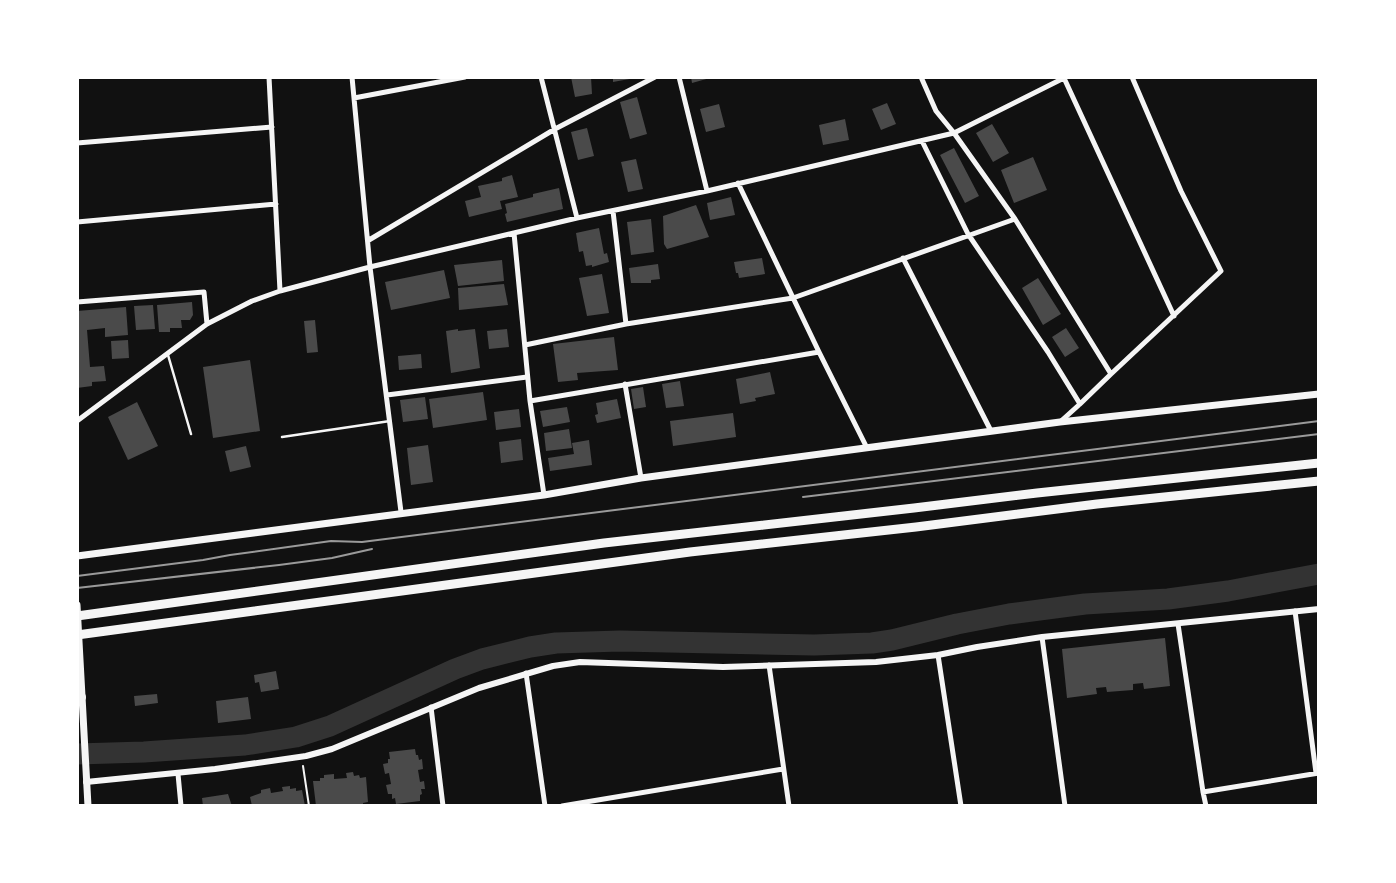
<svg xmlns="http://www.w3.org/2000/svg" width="1396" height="883" viewBox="0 0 1396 883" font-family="Inter,sans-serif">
  <rect width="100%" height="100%" fill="#111"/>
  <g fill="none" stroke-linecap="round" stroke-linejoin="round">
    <path stroke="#333" stroke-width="21" d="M77 754 144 752 245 745 296 737 330 726 455 669 482 659 530 647 556 643 620 641 814 645 872 643 892 640 957 624 1009 614 1085 604 1168 599 1228 591 1319 574"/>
  </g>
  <path fill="#4a4a4a" d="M571 77H591L592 94 575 97Z
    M613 77H635V78L613 82Z
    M691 77H710V78L692 83Z
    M637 97 647 134 630 139 620 102Z
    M887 103 896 124 881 130 872 109Z
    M719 104 725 127 706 132 700 109Z
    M845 119 849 140 823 145 819 125Z
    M992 124 1009 153 993 162 976 133Z
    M587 128 594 156 578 160 571 132Z
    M954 148 979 196 965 203 940 155Z
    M1033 157 1047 190 1014 203 1001 170Z
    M636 159 643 189 628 192 621 162Z
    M512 175 518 197 500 201 502 209 469 217 465 201 481 197 478 186 502 181V178Z
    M559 188 563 209 507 222 505 214 507 213 505 204 533 197V194Z
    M731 197 735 215 710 220 707 203Z
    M696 205 709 237 667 249 664 244 663 216Z
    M651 219 654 252 631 255 627 222Z
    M599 228 604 254 607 253 609 262 592 267V265L586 266 583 251 579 252 576 233Z
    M762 258 765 274 739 278 738 273H736L734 262Z
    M502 260 504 281 458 286 454 265Z
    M658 264 660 279 651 280V283H631L629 268Z
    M444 270 450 298 391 310 385 282Z
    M602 274 609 313 587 316 579 278Z
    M1038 278 1061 314 1043 325 1022 288Z
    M504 284 508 305 459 310 458 288Z
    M192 302 193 315 190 320H181L182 328H170V332H159L157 305Z
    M153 305 155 329 136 330 134 306Z
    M126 307 128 335 105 337V328L87 330 90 367 104 366 106 381 92 382V386L77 388V311Z
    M315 320 318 352 307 353 304 321Z
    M1066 328 1079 348 1065 357 1052 337Z
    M458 329V331L475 329 480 368 451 373 446 331Z
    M507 329 509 347 489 349 487 331Z
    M614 337 618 370 577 373 578 380 558 382 553 344Z
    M128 340 129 358 112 359 111 341Z
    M421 354 422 368 399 370 398 356Z
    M250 360 260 431 213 438 203 367Z
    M770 372 775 394 755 398 756 401 740 404 736 379Z
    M680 381 684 406 666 408 662 384Z
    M643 387 646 407 634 409 631 389Z
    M483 392 487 420 433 428 429 399Z
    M425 397 428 419 403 422 400 400Z
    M617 399 621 418 597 423 595 415 598 414 596 403Z
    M137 402 158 446 128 460 108 417Z
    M567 407 570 422 543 427 540 411Z
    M519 409 521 427 496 430 494 412Z
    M733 413 736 437 673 446 670 421Z
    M569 429 572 448 546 451 544 433Z
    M521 439 523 460 501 463 499 442Z
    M589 440 592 465 550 471 548 458 574 454 572 443Z
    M428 445 433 482 411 485 407 448Z
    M246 446 251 467 230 472 225 451Z
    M1165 638 1170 686 1144 689 1143 683 1133 684V690L1107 692 1106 687 1096 688 1097 694 1067 698 1062 649Z
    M276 671 279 689 261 692 259 682 255 683 254 675Z
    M157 694 158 703 135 706 134 696Z
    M248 697 251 719 218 723 216 701Z
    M415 749 416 755H418L419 760 422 759 423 769 418 770 420 782 424 781 425 789H421L422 794 420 795V801L396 804 395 798 392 799V794H388L386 785 391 784 389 773 385 774 383 764 388 763V759H390L389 752Z
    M353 772 354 776 359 775 360 778 366 777 368 802 363 803V805L358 806H316L313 781H320V778H324V775L334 774V779L347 778 346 773Z
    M290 786V789L296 788V791L302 790 305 806H252L250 797 261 793V790L270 788 271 793 283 791 282 787Z
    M228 794 232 806H203L202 798Z"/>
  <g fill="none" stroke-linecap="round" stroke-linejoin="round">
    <path stroke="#f5f5f5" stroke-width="2" d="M303 766 309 806"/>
    <path stroke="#f5f5f5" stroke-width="2.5" d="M168 355 191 434
      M282 437 390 421"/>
    <path stroke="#f5f5f5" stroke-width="5" d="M269 77 280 291
      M352 77 370 267 401 512
      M541 77 577 218
      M679 77 707 191
      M921 77 936 111 954 133 1015 219 1111 374 1080 404
      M1064 78 1174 316
      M354 98 465 77
      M922 141 968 234 1048 352 1080 404 1060 422
      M77 143 272 127
      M738 183 819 352 867 448
      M613 211 626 324
      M77 222 276 204
      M514 233 530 401 544 495
      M369 240 555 129 655 77
      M903 258 991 431
      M77 302 204 292 207 324
      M525 345 626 324 793 298 1015 219
      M1111 374 1221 271 1181 191 1132 77
      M625 384 641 478
      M387 395 527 377
      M530 401 819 352
      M77 421 207 324 252 301 280 291 370 267 577 218 707 191 954 133 1066 77
      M1295 611 1316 773
      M1178 624 1203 792 1319 773
      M1042 637 1065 806
      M938 655 961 806
      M769 665 789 806
      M526 673 545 806
      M431 707 443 806
      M178 774 181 806
      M1203 792 1206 806
      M562 806 783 769"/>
    <path stroke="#f5f5f5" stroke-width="6" d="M86 782 215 769 306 756 332 749 479 688 553 666 580 662 723 667 876 662 938 655 977 647 1042 637 1319 609"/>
    <path stroke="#f5f5f5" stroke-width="7" d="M77 556 544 495 641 478 1060 422 1319 394
      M77 605 88 806"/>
    <path stroke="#f5f5f5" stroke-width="8" d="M77 698 82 697"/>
    <path stroke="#f5f5f5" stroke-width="9" d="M77 616 604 543 914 508 1037 493 1319 463
      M77 635 690 552 916 527 1097 504 1319 481"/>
    <path stroke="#9a9a9a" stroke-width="2" d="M803 497 1319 434
      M77 576 203 560 230 555 331 541 362 542 1319 421
      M77 588 279 565 332 558 372 549"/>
  </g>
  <rect width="1396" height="883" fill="none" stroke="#ffffff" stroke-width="158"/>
</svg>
